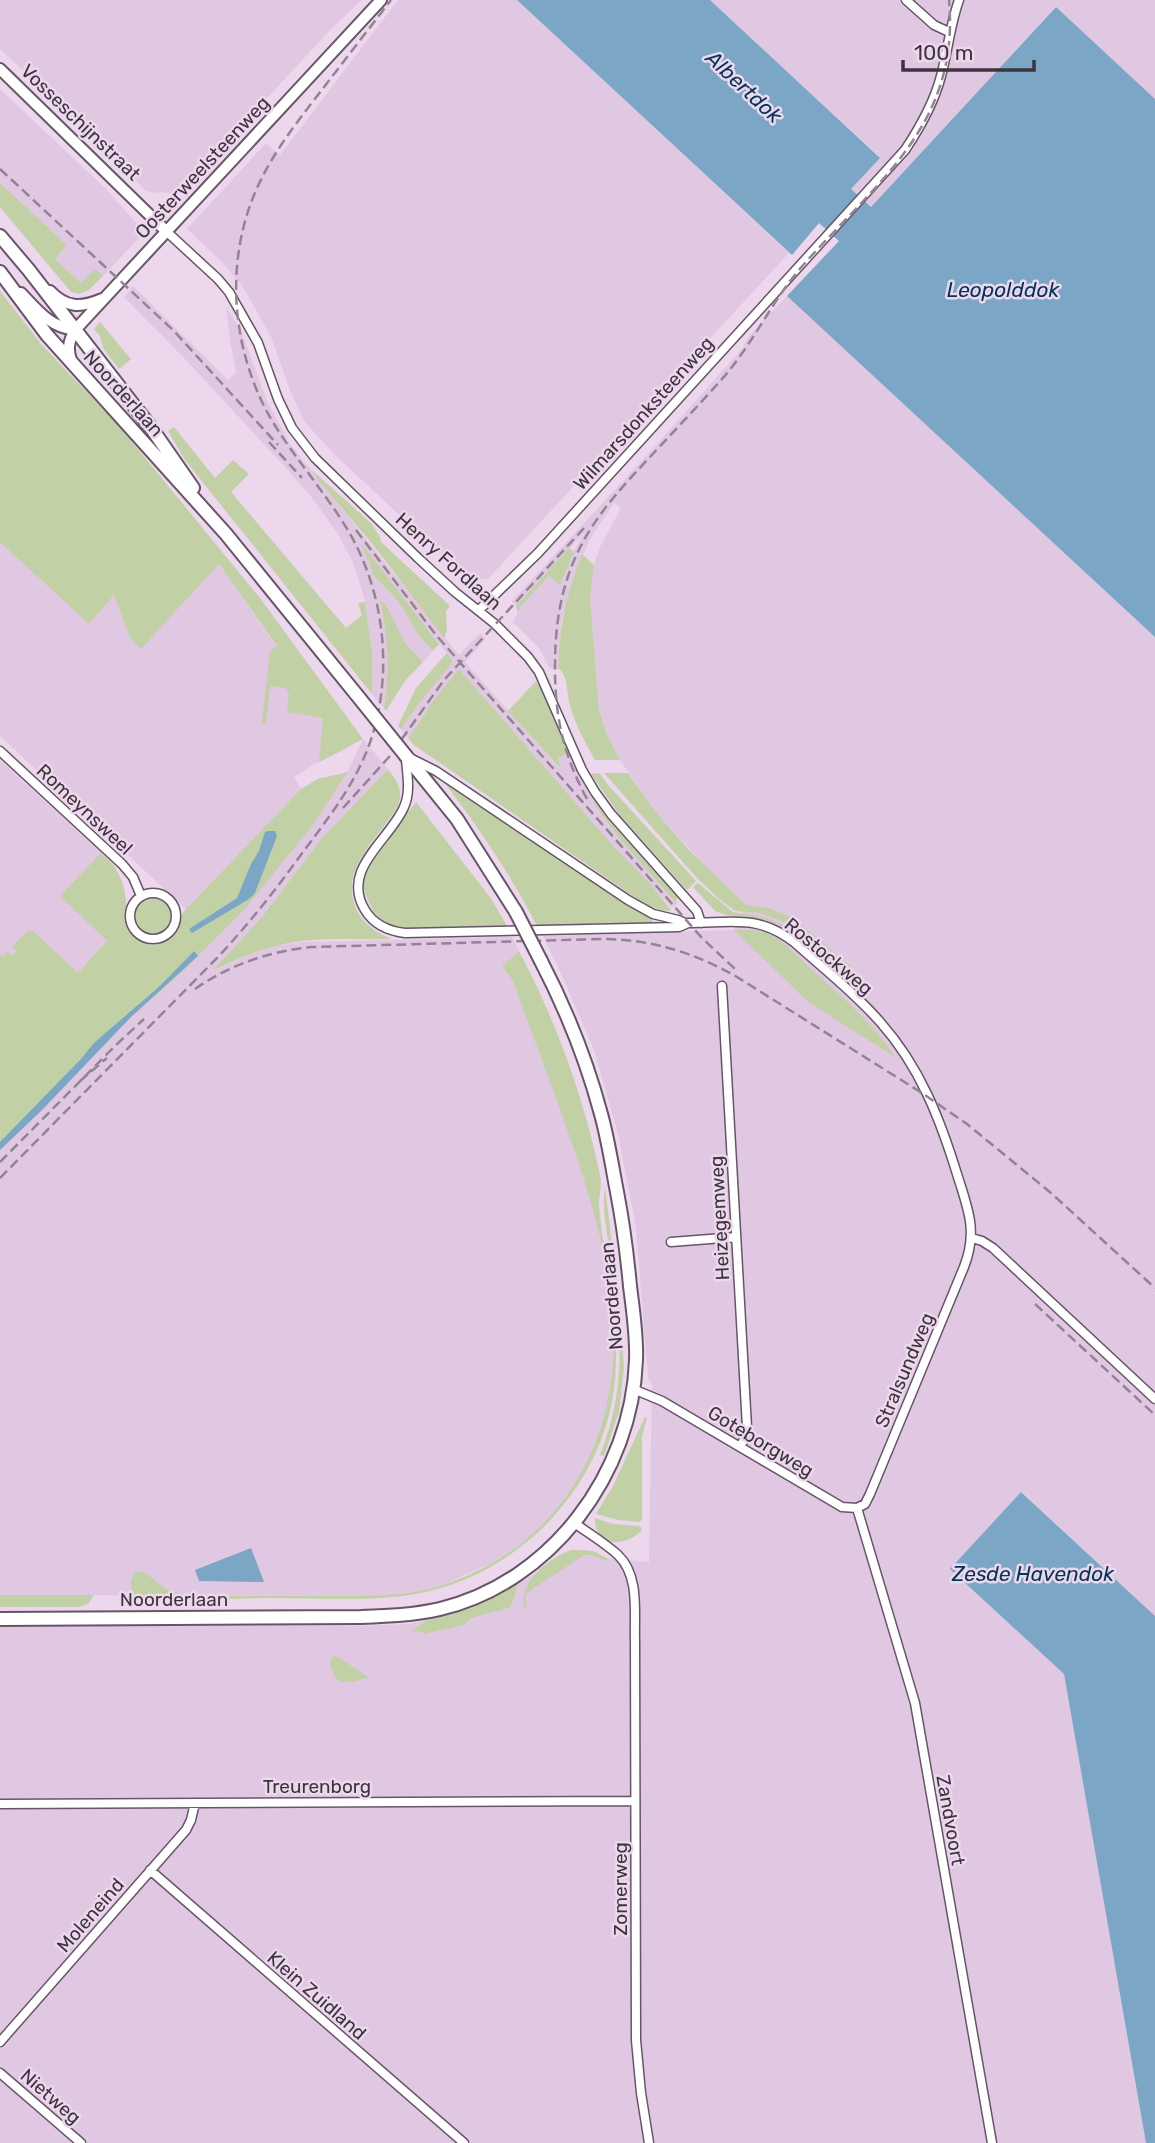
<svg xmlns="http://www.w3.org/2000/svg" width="1155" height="2143" viewBox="0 0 1155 2143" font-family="Rubik,sans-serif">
  <rect width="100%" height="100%" fill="#ecd7ed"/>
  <path fill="#e1c8e2" d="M0 0H362L332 28 182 190 174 194 162 192 153 193 145 190 113 156 0 49Z
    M398 0H517L789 253 488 579H468L334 454 304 421 291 393 271 337 243 287 221 261 187 229 266 143 280 155Z
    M710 0H1155V99L1055 7 871 207 851 189 880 157Z
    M0 89 107 190 139 226 140 237 103 276 94 270 82 284 55 259 67 245 0 183Z
    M133 286 228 380 236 373 230 340 226 306 242 333 268 403 291 445 459 655 480 633 486 638 465 662 560 769 558 757 569 753 594 801 592 803 618 837 677 904 672 908 615 848 459 669 422 716 408 738 401 729 420 702 453 661 362 546 374 576 398 601 419 636 433 651 423 662 414 654 405 643 386 605 381 601 388 648 389 678 384 708 372 694V651L365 601 353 562 338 534 312 498 287 469 186 360 124 297Z
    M787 296 1155 637V1616L1022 1492 950 1569 1064 1674 1146 2143H0V1627L271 1625 362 1626 409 1624 453 1614 487 1601 538 1572 563 1553 571 1550H586L607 1558 649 1562 652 1384 648 1378 636 1228 618 1134 594 1050 559 969 543 936 734 930 746 905 710 872 653 808 620 760 607 733 599 710 590 596 591 582 594 565 600 547 621 508 614 503 590 539 575 573 565 606 561 625 559 669 550 668 539 648 513 622 520 607 549 575 560 584 573 552 585 532 516 606 512 601 658 443 742 349 748 337Z
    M0 297 218 563 348 748 313 765 294 777 301 789 186 909 0 736Z
    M363 739 388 769 321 839 262 917 214 969 215 970 259 951 279 945 303 942 512 937 519 951 502 966 513 981 574 1147 595 1213 603 1254 611 1309 613 1359 608 1405 598 1440 577 1482 554 1512 537 1530 516 1547 490 1564 442 1585 415 1592 382 1596 0 1595V1150L41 1111 131 1017 179 975 313 825 344 779Z
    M0 760 107 858 121 879 125 894 127 925 34 1024 0 993Z"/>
  <path fill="#c2d0a6" d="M0 183 67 245 55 259 81 283 95 269 103 276 89 290 79 294 71 292 0 207Z
    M0 291 41 344 118 425 260 598 363 739 319 762 323 718 287 712 289 694 286 688 270 686 266 723H262L270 651 277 646 219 564 141 649 130 638 114 595 89 624 0 542Z
    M100 322 131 359 119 369 103 348 100 336 94 329Z
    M174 427 215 478 233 460 249 474 231 492 346 628 362 615 358 603 365 602 372 651V694L185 460 168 431Z
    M312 470 372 524 381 539 380 541 450 606 446 611 447 630 444 638 374 546 318 480Z
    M361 543 439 644 433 651 419 636 398 601 374 576Z
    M569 548 574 552 560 585 549 576 520 607 518 613 516 606Z
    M582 554 594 565 590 596 599 710 607 734 620 760H595C585 742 575 724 570 705 566 692 569 677 559 669 558 628 567 592 582 554Z
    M380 600 386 605 405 643 423 662 405 681 386 711 384 708C390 671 388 637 380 600Z
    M447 653 453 662 420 702 401 729 398 726 416 688Z
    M459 669 615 848 653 887 671 910C656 914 636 897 624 890L414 745 408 738 433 701Z
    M536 681 547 700 569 753 558 758 561 769 508 711Z
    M388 769C395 778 401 786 400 798 398 809 390 817 384 826 368 847 347 870 353 898 357 920 372 930 391 939 354 940 312 936 276 946 254 951 234 961 214 970V969L262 917 321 839Z
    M348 772 313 825 243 911 179 975 131 1017 41 1111 0 1150V955L3 957 7 952 12 956 16 951 12 947 27 931H33L78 973 107 941 60 896 100 854C117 862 125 885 126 902 126 909 124 918 126 924 130 935 142 941 152 945 179 942 172 925 186 909L301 789 318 779Z
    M599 773 610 787 696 881 687 890 621 817 591 774Z
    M604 773H628L653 808 688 849 746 905 768 908 792 917 852 967 849 971 829 956 814 948 784 922 760 913 735 911 719 899 697 878Z
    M444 782 632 908 652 918V923L537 926C511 875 479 828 444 782Z
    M594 801 605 816 678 898 676 900 677 904 618 837 592 802Z
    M416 802 490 897 507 926 408 929 387 925 373 911 365 893 363 885 367 866Z
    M698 883 733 912 763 917 778 923 787 927 808 946 777 924 762 919 726 915 715 911 693 887Z
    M135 916a18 18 0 1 1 36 0a18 18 0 1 1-36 0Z
    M734 930C745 930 757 929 766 933 783 940 796 955 809 967 840 995 872 1021 895 1057L808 1002Z
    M519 951C556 1021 584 1097 600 1175 602 1184 600 1192 599 1201 599 1212 601 1222 602 1233 611 1282 619 1331 615 1380 606 1485 519 1576 416 1594 369 1602 320 1598 273 1598 227 1598 180 1602 135 1598 130 1591 129 1578 136 1572H144L166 1589 187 1596C231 1596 275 1596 319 1596 351 1596 383 1597 414 1592 469 1582 522 1551 557 1508 653 1390 607 1238 560 1110 545 1067 528 1024 513 981L502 966Z
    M605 1187 620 1310 624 1368 619 1412 604 1456 600 1455C626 1389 622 1336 612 1267 609 1240 601 1214 605 1187Z
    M645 1417 647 1418 642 1436V1519L640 1522 618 1520 596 1514 613 1486Z
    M595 1518 613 1524 640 1526 642 1530C625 1548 594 1547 595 1518Z
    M571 1550 593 1551 607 1558 605 1561 592 1555H584L528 1592 525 1597 527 1607 524 1608C519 1581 548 1559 571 1550Z
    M518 1583 513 1601 509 1608 471 1618 464 1625 424 1634 421 1631 411 1632 425 1621 453 1614 487 1601Z
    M0 1595H94L88 1604 79 1607H0Z
    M333 1656H336L367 1676 368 1678C345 1683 336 1689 330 1662Z"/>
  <path fill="#7ba6c5" d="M517 0H710L880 158 851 189 871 207 1056 7 1155 99V637L787 296 839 241 819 223 792 255Z
    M268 831H275L277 836 255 893 249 899 192 933 189 929 237 898 251 864 259 851 265 832Z
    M194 951 198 956 131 1017 41 1111 0 1150V1142L81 1059 94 1043 161 985Z
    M1021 1492 1155 1616V2143H1146L1064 1674 950 1569Z
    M251 1548 264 1582 199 1581 195 1570Z"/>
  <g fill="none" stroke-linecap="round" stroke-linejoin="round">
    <defs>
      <path id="street" d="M906 0 934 25 949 32
        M166 231 218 279 229 292 258 343 278 399 292 428 315 458 418 558 455 592 495 624 528 657 539 672 582 770 595 792 611 814 697 911 701 923
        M479 610 538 553 905 150C921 126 934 103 941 76 948 50 950 25 959 0
        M0 751 122 864 133 877 141 896
        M410 758 436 771 628 900 653 914 678 920 685 923
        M406 759C407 774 411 792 404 807 390 840 340 869 365 910 374 925 388 931 405 933L679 927 688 923C732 923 759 914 795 943 824 969 856 994 881 1023 920 1067 940 1119 957 1174 968 1209 978 1231 964 1267L870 1494 865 1504 857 1508
        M130 916a23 23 0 1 1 46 0a23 23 0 1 1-46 0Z
        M722 986 747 1427 745 1438 740 1447
        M972 1238 982 1241 993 1248 1155 1399
        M671 1242 736 1237
        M633 1389 662 1401 842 1507 857 1508
        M857 1508 915 1703 992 2143
        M573 1522C588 1533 605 1543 618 1555 640 1576 634 1613 635 1640L636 2040 641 2093 649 2143
        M0 1804 635 1801
        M150 1870 464 2143
        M0 2042 186 1830 191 1820 195 1803
        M0 2073 81 2143"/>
      <path id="secondary" d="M0 69 166 231
        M50 291C66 308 81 308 102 299
        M21 293C38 311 50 327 75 330
        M72 363C67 350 68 342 75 330L381 0"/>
      <path id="primary" d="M0 236 28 269 152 429 193 488
        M0 272 47 335 226 534 356 694
        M406 756 457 819 516 912
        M0 1619 361 1617C388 1616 414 1615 440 1609 552 1582 632 1473 636 1360 637 1335 633 1311 630 1286 627 1254 623 1223 617 1192 612 1166 608 1139 601 1114 587 1062 566 1009 541 961"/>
    </defs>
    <use href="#street" stroke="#665567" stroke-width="11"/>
    <use href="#secondary" stroke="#665567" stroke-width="14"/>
    <use href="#primary" stroke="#665567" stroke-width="16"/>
    <use href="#street" stroke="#fff" stroke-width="8"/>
    <use href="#secondary" stroke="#fff" stroke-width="10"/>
    <use href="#primary" stroke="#fff" stroke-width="12"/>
    <path stroke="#928493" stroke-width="2.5" stroke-dasharray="10 5" stroke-linecap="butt" d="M0 169 173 330 278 445
      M269 442 302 478
      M356 530 436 635 702 938 735 969
      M587 799C563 754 555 717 555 667 555 631 559 597 573 563 590 521 620 489 650 457 674 431 699 405 722 379 754 343 773 298 805 263 879 180 960 123 949 0
      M343 808 389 757 444 680 585 527
      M195 989C229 965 270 951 312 947L602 939C651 939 695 953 737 977L922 1093 967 1124 1051 1193 1155 1288
      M80 1081 107 1058
      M0 1162 116 1045 144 1019
      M0 1178 217 958C247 926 274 892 300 856 323 825 347 795 363 760 395 689 388 599 349 532 327 495 297 461 274 424 237 363 226 286 246 218 260 169 290 131 321 91 344 61 368 30 391 0
      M1035 1304 1155 1415"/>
    <defs>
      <path id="primary-bridge" d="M356 694 406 756
        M516 912 541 961"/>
    </defs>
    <use href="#primary-bridge" stroke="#665567" stroke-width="16" stroke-linecap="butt"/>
    <use href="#primary-bridge" stroke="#fff" stroke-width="12"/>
  </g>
  <g text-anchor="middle" stroke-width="5" stroke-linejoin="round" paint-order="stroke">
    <g font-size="19" fill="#3d353d" stroke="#ecd7ed">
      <text transform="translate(81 122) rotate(44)" y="7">Vosseschijnstraat</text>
      <text transform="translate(202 167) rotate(-47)" y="7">Oosterweelsteenweg</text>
      <text transform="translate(124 393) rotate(48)" y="7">Noorderlaan</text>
      <text transform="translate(643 413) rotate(-48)" y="7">Wilmarsdonksteenweg</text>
      <text transform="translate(449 561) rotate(42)" y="7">Henry Fordlaan</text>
      <text transform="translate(85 809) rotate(43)" y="7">Romeynsweel</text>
      <text transform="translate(829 956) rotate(40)" y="7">Rostockweg</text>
      <text transform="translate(719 1218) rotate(-93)" y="7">Heizegemweg</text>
      <text transform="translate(611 1296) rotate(-95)" y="7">Noorderlaan</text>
      <text transform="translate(904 1370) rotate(-67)" y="7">Stralsundweg</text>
      <text transform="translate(761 1441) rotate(31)" y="7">Goteborgweg</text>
      <text x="174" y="1606">Noorderlaan</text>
      <text x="317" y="1793">Treurenborg</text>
      <text transform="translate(951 1820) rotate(80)" y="7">Zandvoort</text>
      <text transform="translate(620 1889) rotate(-90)" y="7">Zomerweg</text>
      <text transform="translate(90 1915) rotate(-49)" y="7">Moleneind</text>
      <text transform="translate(317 1995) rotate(41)" y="7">Klein Zuidland</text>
      <text transform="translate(51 2096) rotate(41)" y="7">Nietweg</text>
    </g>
    <g font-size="21" font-style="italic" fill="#003756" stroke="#ecd7ed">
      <text transform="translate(744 87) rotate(43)" y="7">Albertdok</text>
      <text x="1003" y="297">Leopolddok</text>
      <text x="1033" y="1581">Zesde Havendok</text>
    </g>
  </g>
  <path d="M903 60v10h131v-10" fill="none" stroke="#3d353d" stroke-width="3.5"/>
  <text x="914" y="60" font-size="21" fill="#3d353d" stroke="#ecd7ed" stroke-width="5" paint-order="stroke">100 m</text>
</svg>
